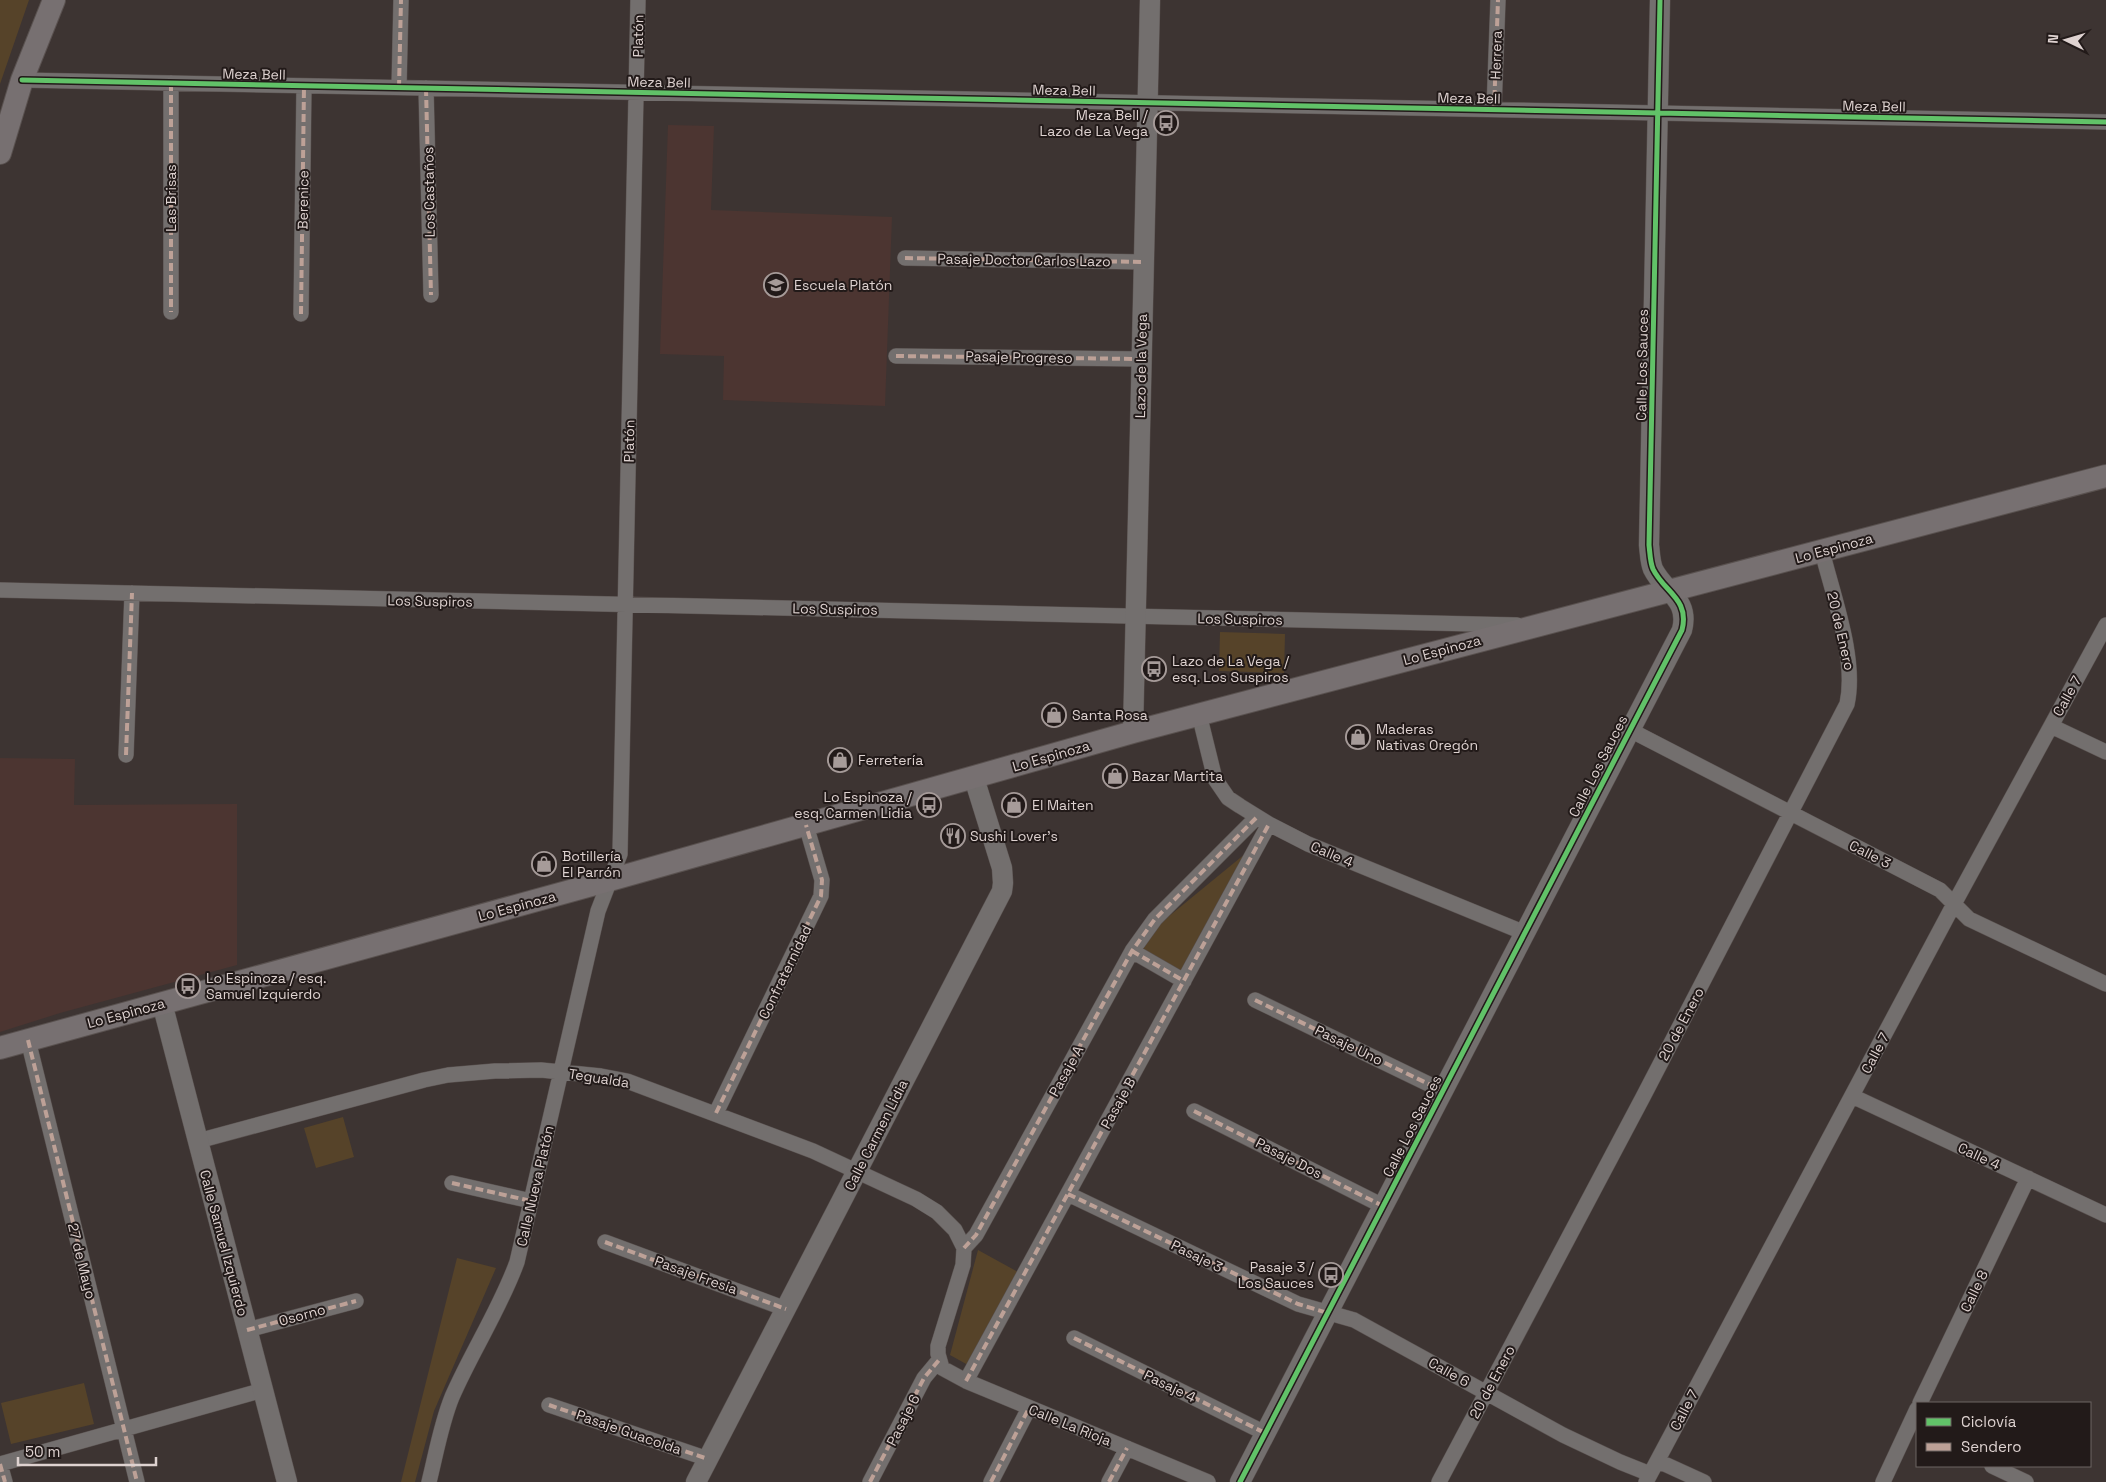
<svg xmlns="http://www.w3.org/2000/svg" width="2106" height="1482" viewBox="0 0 2106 1482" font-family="'Space Grotesk',sans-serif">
  <rect width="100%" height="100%" fill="#3d3432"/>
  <path fill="#4c3531" d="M668 125 714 126 711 210 892 217 885 406 723 400 724 356 660 354Z
    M0 758 75 759 74 805 237 804V965L60 1013 0 1032Z"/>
  <path fill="#564329" d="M0 0H29L0 84Z
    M1220 632 1285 634 1284 673 1219 671Z
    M1251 849 1183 972 1143 949 1157 926Z
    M343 1117 354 1157 316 1168 304 1128Z
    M978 1250 1018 1272 968 1365 950 1355Z
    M457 1258 496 1268 434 1411 415 1482H401Z
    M84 1383 94 1424 11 1444 1 1403Z"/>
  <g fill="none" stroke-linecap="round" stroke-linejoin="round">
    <defs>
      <path id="minor" d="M22 80 2106 122
        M171 83V312
        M399 88 401 0
        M426 88 431 295
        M1494 110 1498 0
        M905 258 1144 262
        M301 314 304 86
        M896 356 1141 359
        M0 590 1517 625
        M1199 714 1215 779 1228 798 1240 806 1269 824 1308 844 1525 933
        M2051 726 2106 752
        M1630 730 1940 890 1969 919 2106 984
        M126 755 132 593
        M1132 951 1184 981
        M1255 1000 1443 1091
        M28 1040 137 1482
        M1852 1096 2106 1215
        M1194 1111 1383 1206
        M716 1113 821 896 822 880 806 825
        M198 1141 424 1080 448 1075 495 1071 541 1070 601 1076 627 1081 813 1151 916 1199 937 1212 955 1230 964 1248 963 1265 938 1346V1354L942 1368 966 1381 1208 1482
        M452 1183 531 1201
        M1068 1194 1298 1304 1354 1320 1563 1435 1620 1462 1650 1474
        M605 1242 786 1309
        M964 1248 976 1235 1132 951 1155 919 1257 817
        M247 1330 356 1301
        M1074 1338 1265 1433
        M966 1381 1269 824
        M1920 1403 2028 1178
        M549 1405 708 1459
        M1658 1461 1704 1482
        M0 1464 263 1390
        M0 1464 5 1482
        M1992 1466 2026 1482
        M429 1482C436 1454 441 1424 452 1397 472 1351 500 1309 517 1262L598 911 620 854 638 0
        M870 1482 924 1378 939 1360
        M991 1482 1029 1408
        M1109 1482 1127 1448
        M1439 1482 1643 1097 1847 704C1857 659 1833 596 1822 551
        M1646 1482 1954 904 2106 625
        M1883 1482 1917 1409"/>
      <path id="tertiary" d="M1133 732 1150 0
        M162 1003 287 1482
        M696 1482 1002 891 1003 883 1002 868 974 778
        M1240 1482 1682 630C1690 599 1664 592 1653 569 1650 562 1650 553 1649 545L1660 0"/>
      <path id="secondary" d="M0 153 22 80 54 0
        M0 1048 610 880 1133 732 2106 476"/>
    </defs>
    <use href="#minor" stroke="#59514f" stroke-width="16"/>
    <use href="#tertiary" stroke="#59514f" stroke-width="21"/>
    <use href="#secondary" stroke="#59514f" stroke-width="24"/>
    <use href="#minor" stroke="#736f6e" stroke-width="15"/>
    <use href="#tertiary" stroke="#736f6e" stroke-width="20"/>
    <use href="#secondary" stroke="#777071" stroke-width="22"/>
    <path stroke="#bda197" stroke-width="4" stroke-dasharray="8 4" stroke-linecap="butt" d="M171 83V312
      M399 88 401 0
      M426 88 431 295
      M1494 110 1498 0
      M905 258 1144 262
      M301 314 304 86
      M896 356 1141 359
      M126 755 132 593
      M1132 951 1184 981
      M1255 1000 1443 1091
      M28 1040 137 1482
      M1194 1111 1383 1206
      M716 1113 821 896 822 880 806 825
      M452 1183 531 1201
      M1068 1194 1298 1304 1328 1313
      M605 1242 786 1309
      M964 1248 976 1235 1132 951 1155 919 1257 817
      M247 1330 356 1301
      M1074 1338 1265 1433
      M966 1381 1269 824
      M549 1405 708 1459
      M0 1464 5 1482
      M870 1482 924 1378 939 1360
      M991 1482 1029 1408
      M1109 1482 1127 1448"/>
    <defs>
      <path id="cycleway" d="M22 80 2106 122
        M1240 1482 1682 630C1690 599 1664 592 1653 569 1650 562 1650 553 1649 545L1660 0"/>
    </defs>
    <use href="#cycleway" stroke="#221a19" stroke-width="8"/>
    <use href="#cycleway" stroke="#61c268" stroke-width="5"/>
  </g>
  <defs>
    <symbol id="bus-ring" viewBox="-11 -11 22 22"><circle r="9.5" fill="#221a19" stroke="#a69b99" stroke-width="1.5"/><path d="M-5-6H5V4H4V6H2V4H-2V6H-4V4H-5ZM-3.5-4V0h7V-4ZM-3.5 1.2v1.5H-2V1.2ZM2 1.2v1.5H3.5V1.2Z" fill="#a69b99"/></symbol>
    <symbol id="school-ring" viewBox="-11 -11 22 22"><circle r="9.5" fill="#221a19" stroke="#a69b99" stroke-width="1.5"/><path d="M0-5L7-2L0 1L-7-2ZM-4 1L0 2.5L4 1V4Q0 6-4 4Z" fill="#a69b99"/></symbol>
    <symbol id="shop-ring" viewBox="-11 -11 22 22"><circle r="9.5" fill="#221a19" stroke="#a69b99" stroke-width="1.5"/><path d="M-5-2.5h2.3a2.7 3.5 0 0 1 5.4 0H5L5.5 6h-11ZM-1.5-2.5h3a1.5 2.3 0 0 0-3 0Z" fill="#a69b99"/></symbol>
    <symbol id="restaurant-ring" viewBox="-11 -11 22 22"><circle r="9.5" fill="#221a19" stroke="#a69b99" stroke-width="1.5"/><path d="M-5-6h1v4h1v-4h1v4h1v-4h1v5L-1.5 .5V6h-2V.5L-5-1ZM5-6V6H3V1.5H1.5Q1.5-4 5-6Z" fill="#a69b99"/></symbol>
  </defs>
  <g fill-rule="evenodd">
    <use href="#bus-ring" x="1152" y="109" width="28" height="28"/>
    <use href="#school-ring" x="762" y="271" width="28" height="28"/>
    <use href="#bus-ring" x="1140" y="655" width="28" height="28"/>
    <use href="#shop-ring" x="1040" y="701" width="28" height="28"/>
    <use href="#shop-ring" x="1344" y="723" width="28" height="28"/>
    <use href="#shop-ring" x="826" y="746" width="28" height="28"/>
    <use href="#shop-ring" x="1101" y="762" width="28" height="28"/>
    <use href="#bus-ring" x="915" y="791" width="28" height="28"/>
    <use href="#shop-ring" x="1000" y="791" width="28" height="28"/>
    <use href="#restaurant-ring" x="939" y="822" width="28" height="28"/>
    <use href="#shop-ring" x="530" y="850" width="28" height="28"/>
    <use href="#bus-ring" x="174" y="972" width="28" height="28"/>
    <use href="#bus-ring" x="1317" y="1261" width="28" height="28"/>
  </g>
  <g text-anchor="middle" stroke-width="4" stroke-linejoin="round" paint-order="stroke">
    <g font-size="14" fill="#ded2d0" stroke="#221a19">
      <text transform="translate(638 36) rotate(-89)" y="5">Platón</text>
      <text transform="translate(1496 55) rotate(-88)" y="5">Herrera</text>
      <text transform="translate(254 74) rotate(1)" y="5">Meza Bell</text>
      <text transform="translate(659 82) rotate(1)" y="5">Meza Bell</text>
      <text transform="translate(1064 90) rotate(1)" y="5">Meza Bell</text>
      <text transform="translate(1469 98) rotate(1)" y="5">Meza Bell</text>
      <text transform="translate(1874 106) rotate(1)" y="5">Meza Bell</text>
      <text transform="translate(429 192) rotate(-91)" y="5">Los Castaños</text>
      <text transform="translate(171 198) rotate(-90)" y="5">Las Brisas</text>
      <text transform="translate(303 200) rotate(-89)" y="5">Berenice</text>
      <text transform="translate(1024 260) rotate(1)" y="5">Pasaje Doctor Carlos Lazo</text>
      <text transform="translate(1019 357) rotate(1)" y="5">Pasaje Progreso</text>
      <text transform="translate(1642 365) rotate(-89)" y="5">Calle Los Sauces</text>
      <text transform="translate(1141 366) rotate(-89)" y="5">Lazo de la Vega</text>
      <text transform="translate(629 441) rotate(-89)" y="5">Platón</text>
      <text transform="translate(1834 548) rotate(-15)" y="5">Lo Espinoza</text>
      <text transform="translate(430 601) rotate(1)" y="5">Los Suspiros</text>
      <text transform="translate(835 609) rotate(1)" y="5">Los Suspiros</text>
      <text transform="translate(1240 619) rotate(1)" y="5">Los Suspiros</text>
      <text transform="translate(1841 631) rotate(77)" y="5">20 de Enero</text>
      <text transform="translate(1442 650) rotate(-15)" y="5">Lo Espinoza</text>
      <text transform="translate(2067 696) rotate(-61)" y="5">Calle 7</text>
      <text transform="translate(1051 756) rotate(-16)" y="5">Lo Espinoza</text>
      <text transform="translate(1598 766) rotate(-63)" y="5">Calle Los Sauces</text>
      <text transform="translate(1332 854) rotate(23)" y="5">Calle 4</text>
      <text transform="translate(1870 854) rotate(27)" y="5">Calle 3</text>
      <text transform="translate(517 906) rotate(-15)" y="5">Lo Espinoza</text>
      <text transform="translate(785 972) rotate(-64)" y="5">Confraternidad</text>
      <text transform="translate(126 1013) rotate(-15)" y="5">Lo Espinoza</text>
      <text transform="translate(1681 1024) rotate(-62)" y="5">20 de Enero</text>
      <text transform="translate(1349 1045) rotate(26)" y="5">Pasaje Uno</text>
      <text transform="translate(1875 1053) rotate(-62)" y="5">Calle 7</text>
      <text transform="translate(1066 1071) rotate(-61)" y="5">Pasaje A</text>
      <text transform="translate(599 1078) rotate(9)" y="5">Tegualda</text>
      <text transform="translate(1118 1103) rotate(-61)" y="5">Pasaje B</text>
      <text transform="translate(1412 1126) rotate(-63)" y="5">Calle Los Sauces</text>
      <text transform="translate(876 1135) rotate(-63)" y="5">Calle Carmen Lidia</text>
      <text transform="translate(1979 1156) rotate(25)" y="5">Calle 4</text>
      <text transform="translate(1289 1158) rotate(27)" y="5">Pasaje Dos</text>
      <text transform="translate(535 1186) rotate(-77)" y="5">Calle Nueva Platón</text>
      <text transform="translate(224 1243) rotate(75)" y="5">Calle Samuel Izquierdo</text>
      <text transform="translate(1197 1256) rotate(26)" y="5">Pasaje 3</text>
      <text transform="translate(82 1261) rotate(76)" y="5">27 de Mayo</text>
      <text transform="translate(696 1275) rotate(20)" y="5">Pasaje Fresia</text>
      <text transform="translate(1974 1291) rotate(-64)" y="5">Calle 8</text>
      <text transform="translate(302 1315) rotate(-15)" y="5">Osorno</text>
      <text transform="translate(1449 1372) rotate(29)" y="5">Calle 6</text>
      <text transform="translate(1492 1382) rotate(-62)" y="5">20 de Enero</text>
      <text transform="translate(1170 1386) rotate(26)" y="5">Pasaje 4</text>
      <text transform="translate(1684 1410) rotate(-62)" y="5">Calle 7</text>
      <text transform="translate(903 1420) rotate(-63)" y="5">Pasaje 6</text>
      <text transform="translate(1070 1425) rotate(22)" y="5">Calle La Rioja</text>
      <text transform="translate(629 1432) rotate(19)" y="5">Pasaje Guacolda</text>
    </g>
    <g font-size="14" fill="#ded2d0" stroke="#221a19" text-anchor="start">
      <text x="1148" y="120" text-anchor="end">Meza Bell /<tspan x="1148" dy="16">Lazo de La Vega</tspan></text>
      <text x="794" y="290">Escuela Platón</text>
      <text x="1172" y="666">Lazo de La Vega /<tspan x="1172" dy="16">esq. Los Suspiros</tspan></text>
      <text x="1072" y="720">Santa Rosa</text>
      <text x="1376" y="734">Maderas<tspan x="1376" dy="16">Nativas Oregón</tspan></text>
      <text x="858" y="765">Ferretería</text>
      <text x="1132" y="781">Bazar Martita</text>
      <text x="912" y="802" text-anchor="end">Lo Espinoza /<tspan x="912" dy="16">esq. Carmen Lidia</tspan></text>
      <text x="1032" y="810">El Maiten</text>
      <text x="970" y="841">Sushi Lover's</text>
      <text x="562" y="861">Botillería<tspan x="562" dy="16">El Parrón</tspan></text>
      <text x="206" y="983">Lo Espinoza / esq.<tspan x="206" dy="16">Samuel Izquierdo</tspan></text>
      <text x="1314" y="1272" text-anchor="end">Pasaje 3 /<tspan x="1314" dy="16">Los Sauces</tspan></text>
    </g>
  </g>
  <rect x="1916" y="1402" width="175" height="65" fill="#221a19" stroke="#6d6462"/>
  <rect x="1926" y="1418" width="25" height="8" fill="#61c268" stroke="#6d6462"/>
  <text x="1961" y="1427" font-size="15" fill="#ded2d0">Ciclovía</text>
  <rect x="1926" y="1443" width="25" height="8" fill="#bda197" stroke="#6d6462"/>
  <text x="1961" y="1452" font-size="15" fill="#ded2d0">Sendero</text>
  <g transform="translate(2066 40) rotate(275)" stroke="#221a19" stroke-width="4" paint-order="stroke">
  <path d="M0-4L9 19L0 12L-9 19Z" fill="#ded2d0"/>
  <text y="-8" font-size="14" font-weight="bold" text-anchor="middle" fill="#ded2d0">N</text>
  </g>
  <path d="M18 1457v8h138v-8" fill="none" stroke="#ded2d0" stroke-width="2.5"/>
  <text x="25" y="1457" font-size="15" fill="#ded2d0" stroke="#221a19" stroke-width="4" paint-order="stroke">50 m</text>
</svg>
